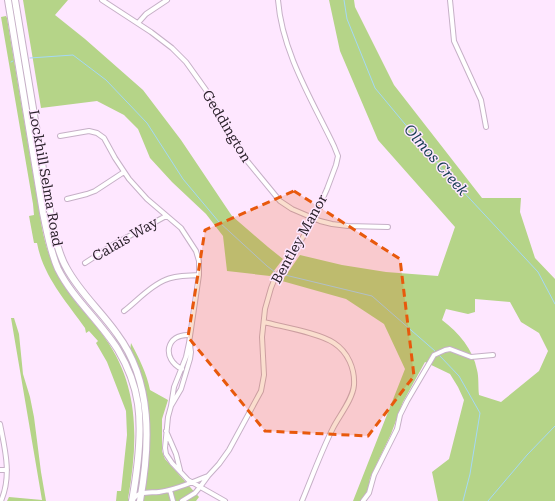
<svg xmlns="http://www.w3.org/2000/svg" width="555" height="501" viewBox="0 0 555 501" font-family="'Roboto Serif',serif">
  <rect width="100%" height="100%" fill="#fee7ff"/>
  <path fill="#b5d488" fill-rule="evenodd" d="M23 0H68L55 15 85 39 143 90 181 140 232 216 268 247 283 259 270 276 227 271 223 236 206 214 172 182 150 158 138 129 124 115 97 101 41 108Z
    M329 0H354L355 7 394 85 482 198H521L520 212 535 258 555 279V501H438L432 472 449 459 464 400 458 387 450 374 425 362 403 402 391 434 370 478 368 490 361 501H353L405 369 384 324 346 299 282 281 300 255 342 265 386 272 438 276 455 227 378 140 340 51ZM475 299 510 302 521 322 539 333 548 351 539 371 501 402 479 395C478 387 479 377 477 370 473 349 459 333 442 320L446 309 468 314 475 312Z
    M6 16 7 18 42 228C48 259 59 281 78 305 87 316 97 326 105 338 140 387 138 442 128 499L145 487 149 431 130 351 131 343C139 358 147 374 150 390L168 400 162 419V451L165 459 199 497 196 501H116L117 491H121L127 435 126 411 107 362 96 343 98 341 89 331 86 333 85 328C66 301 43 276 37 243H34L29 216 34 215 33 204 1 17Z
    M11 318H14L19 334 23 374 30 397 34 417 41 472 46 501H7L9 497 42 500Z"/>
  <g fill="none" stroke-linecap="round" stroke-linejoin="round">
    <path stroke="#a5d9f6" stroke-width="1" d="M344 0 347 19 375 88 444 171 538 272 555 304
      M30 58 73 55 106 80 147 123 183 179 219 222 267 266 275 272
      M11 62 13 61
      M285 275 372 296 435 351
      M439 355 459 376 480 413 470 474 463 501
      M488 501 527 455 555 426"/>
    <defs>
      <path id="street" d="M102 0 151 32 172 48 186 62 206 90 230 136 238 148 248 162 280 201 292 209 320 221 332 224 348 226 388 227
        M450 0 454 41 481 100 486 127
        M138 23 146 14 167 0
        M60 136 89 131 97 133 104 138 115 158 129 179 147 199 181 228 196 251 199 261V275L189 343 186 357 174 387 171 406
        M67 199 87 194 95 191 124 172
        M85 263 111 246 166 216
        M124 311C137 301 150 286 165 280 175 275 188 276 199 275
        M264 322C283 327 319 333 334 343 348 352 355 369 354 385 353 399 339 416 333 428 321 452 312 477 302 501
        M190 345 191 352 190 359 181 389 171 406 168 417 165 448 166 454 172 463 188 480 225 501
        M182 369C161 359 166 333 190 335
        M0 424C5 449 12 476 1 501
        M166 431 176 454 180 470
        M0 470H7
        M170 490 173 501
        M133 499C139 491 149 493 159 492 176 490 192 482 208 476
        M182 501 195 493 200 487 208 476 219 464 229 450 261 391 264 375 262 337 265 309 271 288 275 278 291 258 314 218 327 189 336 165 338 156 334 146C312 100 282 52 278 0
        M363 501 369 493 374 475 397 429 400 415 407 401 434 355 445 350 450 349 471 357 493 355"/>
      <path id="secondary" d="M8 0 43 213C47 232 50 251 58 269 73 299 100 321 118 350 127 365 135 385 138 404 142 432 137 473 132 501
        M15 0 54 235C58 246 60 257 66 267 79 292 101 311 117 334 153 382 150 445 140 501"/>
    </defs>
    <use href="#street" stroke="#c6b0c7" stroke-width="6"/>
    <use href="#secondary" stroke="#c6b0c7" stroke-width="8"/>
    <use href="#street" stroke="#fff" stroke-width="4"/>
    <use href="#secondary" stroke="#fff" stroke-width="6"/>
  </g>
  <path fill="#e8590c" fill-opacity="0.2" stroke="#e8590c" stroke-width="3" stroke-dasharray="8 5" stroke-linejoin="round" d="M294 191 400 259 414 376 368 436 265 431 188 337 205 230Z"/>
  <g text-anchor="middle" stroke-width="3" stroke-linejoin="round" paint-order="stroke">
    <g font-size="14" fill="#2a212a" stroke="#fee7ff">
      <text transform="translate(227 126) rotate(59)" y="5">Geddington</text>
      <text transform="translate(46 178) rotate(80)" y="5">Lockhill Selma Road</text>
      <text transform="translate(125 239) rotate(-30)" y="5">Calais Way</text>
      <text transform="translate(299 239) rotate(-61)" y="5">Bentley Manor</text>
    </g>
    <g font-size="15" font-style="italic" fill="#113a4e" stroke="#fee7ff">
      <text transform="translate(436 160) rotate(49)" y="5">Olmos Creek</text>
    </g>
  </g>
</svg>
